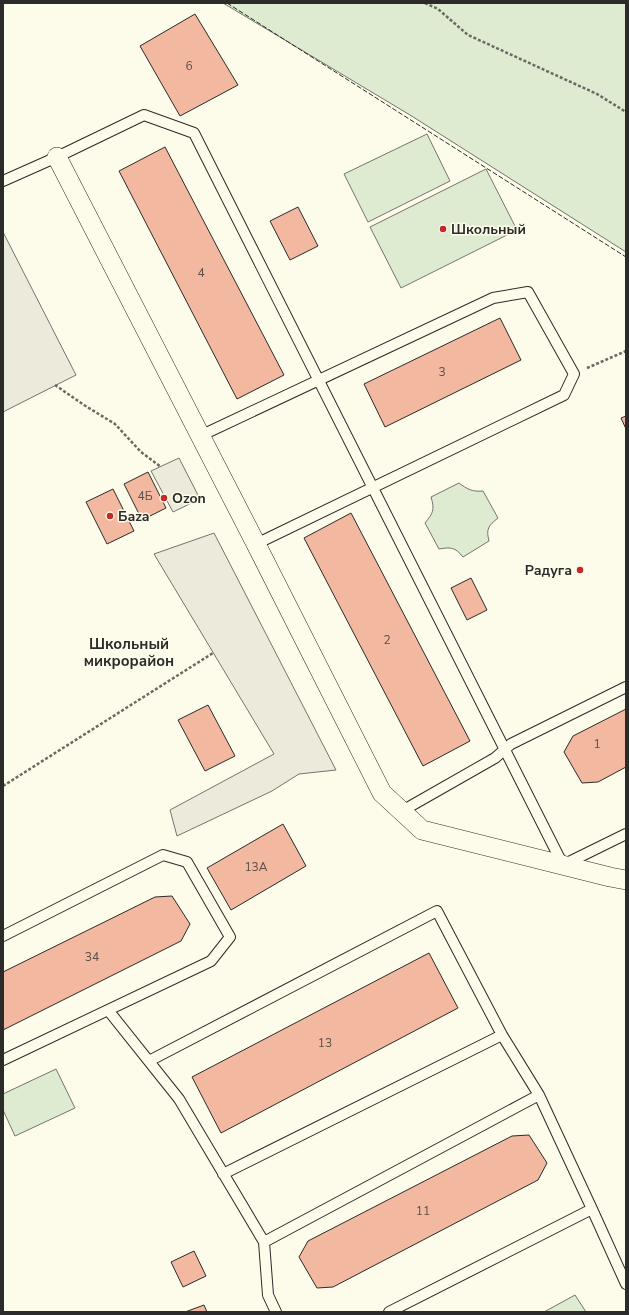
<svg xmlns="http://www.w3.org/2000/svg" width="629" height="1315" viewBox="0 0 629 1315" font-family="'Nunito Sans',sans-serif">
  <rect width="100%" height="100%" fill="#fdfbea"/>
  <path fill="#deebd1" stroke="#74746e" d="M223 3H626V252L410 115Z
    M427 134 450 181 368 222 344 174Z
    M486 169 517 230 401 288 370 227Z
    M459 483C467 489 472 492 483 491L498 518C488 526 486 529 489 541L463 557C455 547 451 547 439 549L425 523C433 513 435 510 431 497Z
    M56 1069 75 1108 15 1136 3 1110V1094Z
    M575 1295 586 1312H544Z"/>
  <path fill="#eceadb" stroke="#74746e" d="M3 232 76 375 3 412Z
    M179 458 200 499 173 512 151 471Z
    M214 533 336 770 299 774 272 791 177 836 170 810 274 754 154 554Z"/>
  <path fill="#f2b8a0" stroke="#2b2b2b" d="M195 14 238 85 180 116 140 46Z
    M165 147 284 375 237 399 119 171Z
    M298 207 318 246 290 260 270 221Z
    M500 318 521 360 385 427 364 384Z
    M626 416V429L621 418Z
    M148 472 166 508 142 520 124 484Z
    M113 489 134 531 107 544 86 502Z
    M351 513 470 741 423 766 304 538Z
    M471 578 487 610 467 620 451 588Z
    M208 705 235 756 205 771 178 720Z
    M626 709V767L598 782 582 783 564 752 573 736Z
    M283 824 306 866 231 910 207 868Z
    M172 896 190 924 181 941 3 1030V972L155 897Z
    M429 953 458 1008 221 1133 192 1077Z
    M529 1135 547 1163 538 1180 333 1287 317 1288 299 1257 308 1241 512 1136Z
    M194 1251 206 1276 183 1287 171 1262Z
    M204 1305 207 1312H185Z"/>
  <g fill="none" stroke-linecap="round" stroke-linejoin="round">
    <defs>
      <path id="service" d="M3 181 57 157 144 115 194 133 563 865 626 834
        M200 436 493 298 528 292 574 374 564 395 256 544
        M402 811 495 758 511 744 626 687
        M3 936 163 855 187 862 230 937 211 961 3 1060
        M108 1010 179 1099 264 1242 539 1095 502 1035 223 1174
        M149 1061 437 911 502 1035
        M592 1209 626 1284
        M264 1242 268 1295 276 1312
        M389 1312 592 1209 539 1095"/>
      <path id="minor" d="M57 157 256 544 382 793 422 830 610 877 626 880"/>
    </defs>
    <use href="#service" stroke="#2b2b2b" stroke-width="12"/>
    <use href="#minor" stroke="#2b2b2b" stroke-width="20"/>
    <path stroke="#6a6964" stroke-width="2.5" stroke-dasharray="3 2" stroke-linecap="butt" d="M425 3 438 9 468 35 597 94 626 112
      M587 368 626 351
      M55 385 84 405 115 424 141 452 161 467
      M3 786 213 653"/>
    <use href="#service" stroke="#fdfbea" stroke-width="10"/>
    <use href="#minor" stroke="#fdfbea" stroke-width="19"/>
    <path stroke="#2b2b2b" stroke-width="1" stroke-dasharray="5 2" stroke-linecap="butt" d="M227 3 626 257"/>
  </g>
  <g fill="#c62828" stroke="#fdfbea" stroke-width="1.5">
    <circle cx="443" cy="229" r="4"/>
    <circle cx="164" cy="498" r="4"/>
    <circle cx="110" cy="516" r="4"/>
    <circle cx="580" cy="570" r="4"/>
  </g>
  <g text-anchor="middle" stroke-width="3" stroke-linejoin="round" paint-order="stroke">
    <g font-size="12" fill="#5d4e48">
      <text x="189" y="70">6</text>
      <text x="201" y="277">4</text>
      <text x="442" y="376">3</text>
      <text x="145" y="500">4Б</text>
      <text x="387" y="644">2</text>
      <text x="597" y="748">1</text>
      <text x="256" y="871">13А</text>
      <text x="92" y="961">34</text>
      <text x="325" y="1047">13</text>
      <text x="423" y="1215">11</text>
    </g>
    <g font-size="14" font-weight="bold" fill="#2b2b2b" stroke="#fdfbea" text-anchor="start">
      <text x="451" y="234">Школьный</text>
      <text x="172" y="503">Ozon</text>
      <text x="118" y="521">Баza</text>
      <text x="572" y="575" text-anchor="end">Радуга</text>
    </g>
    <g font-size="15" font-weight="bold" fill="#2b2b2b" stroke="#fdfbea">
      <text x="129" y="649">Школьный<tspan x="129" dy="17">микрорайон</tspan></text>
    </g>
  </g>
  <rect width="629" height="1315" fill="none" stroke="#2b2b2b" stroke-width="8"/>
</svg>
